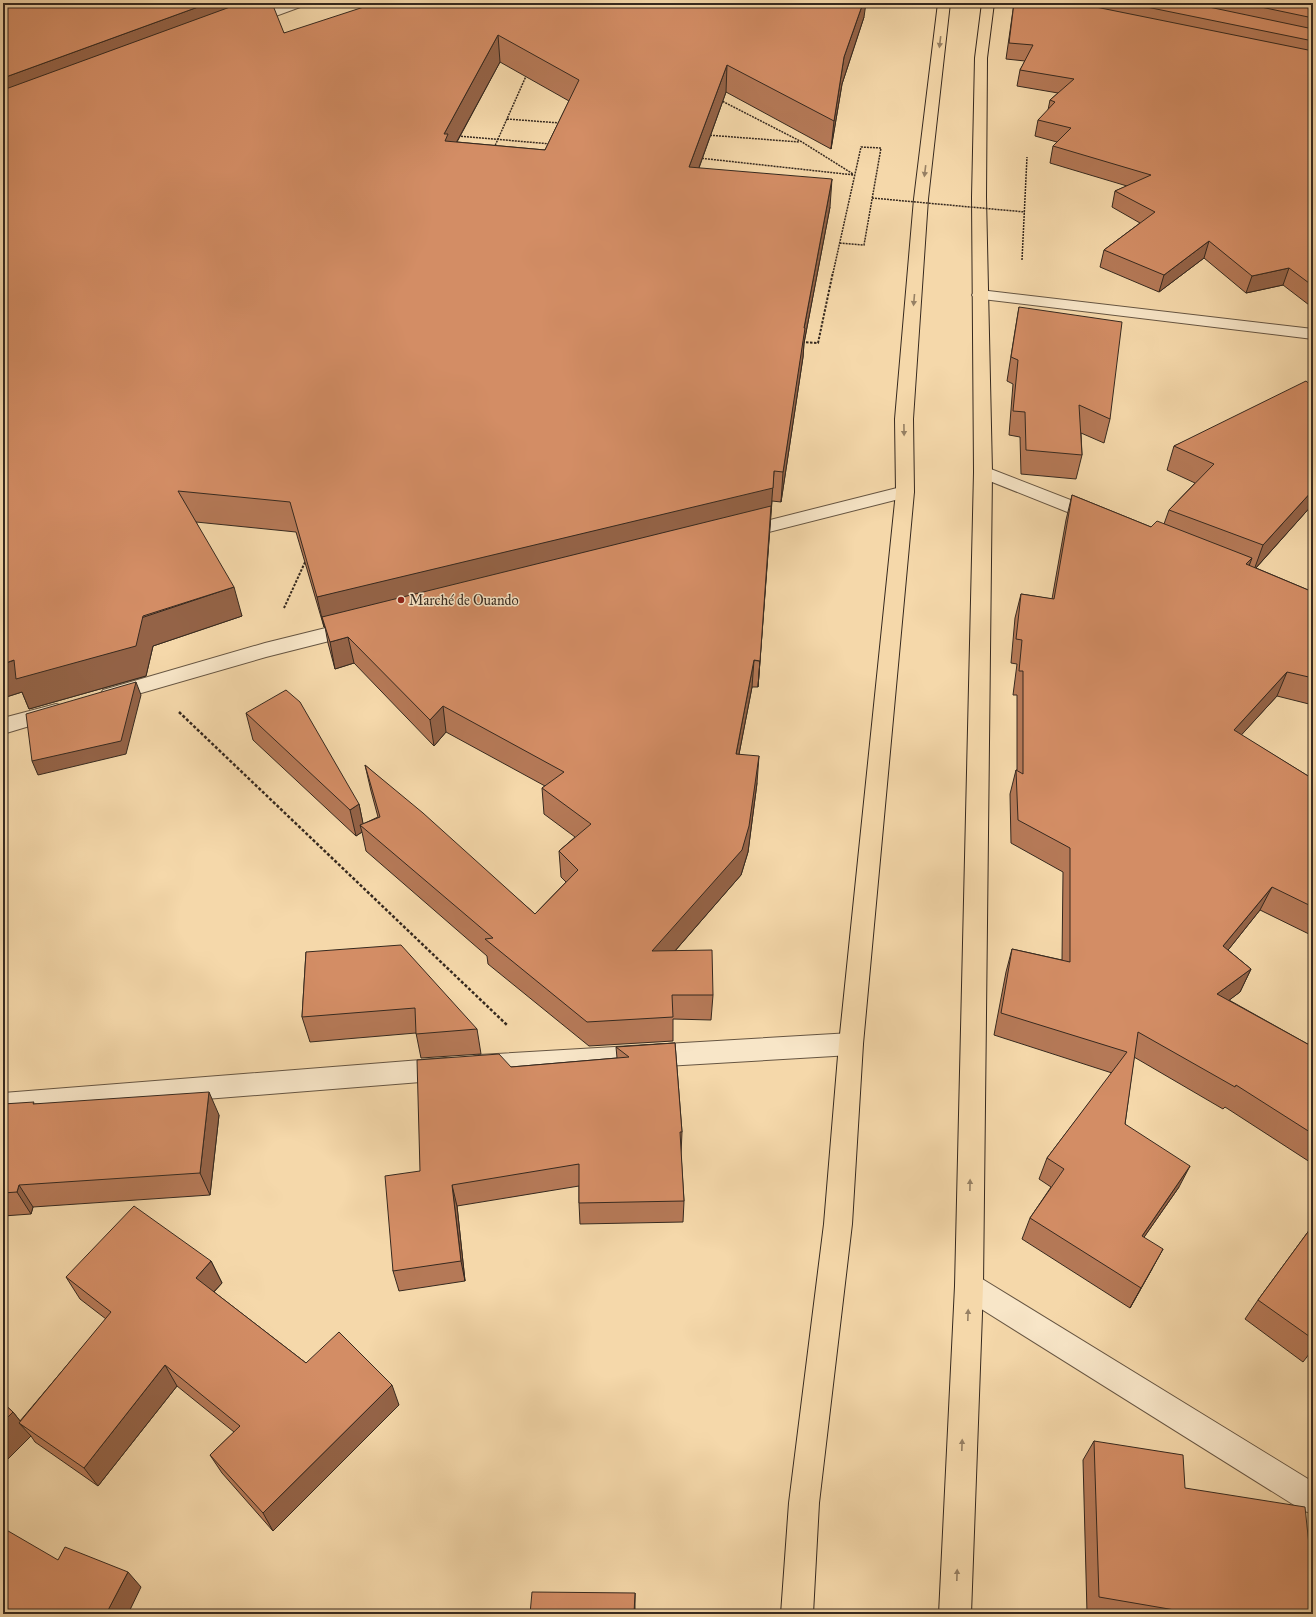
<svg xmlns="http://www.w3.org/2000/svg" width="1316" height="1617" viewBox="0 0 1316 1617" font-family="'IM FELL Great Primer',serif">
  <rect width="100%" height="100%" fill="#f5d8aa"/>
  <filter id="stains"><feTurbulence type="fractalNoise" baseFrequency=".005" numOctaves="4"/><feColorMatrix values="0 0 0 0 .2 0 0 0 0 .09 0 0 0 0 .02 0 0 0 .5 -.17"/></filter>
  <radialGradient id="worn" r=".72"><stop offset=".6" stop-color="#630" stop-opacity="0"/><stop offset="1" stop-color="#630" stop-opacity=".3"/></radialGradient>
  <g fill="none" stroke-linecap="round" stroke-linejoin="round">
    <defs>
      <path id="street" d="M288 3H305L303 6 251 25H243L241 22 243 19Z
        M980 290 1313 329V339L974 298 972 295 974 292Z
        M983 466 1104 513 1106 517 1104 521 1097 523 1090 521 977 476 974 472 977 468Z
        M905 486 911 488 914 492 911 496 741 539 734 537 732 533 734 529Z
        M354 621 361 623 364 628 361 633 266 657 110 702 103 700 100 695 103 690 110 688 265 643Z
        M56 704 63 706 66 711 63 716 3 734V718Z
        M851 1033 860 1037 863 1044 860 1051 851 1055 479 1077 470 1074 466 1066 470 1058 479 1055Z
        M446 1058 455 1061 459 1069 455 1077 446 1080 3 1115V1093Z
        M969 1273 979 1277 1313 1482V1514L1302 1510 959 1295 955 1286 959 1277Z"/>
      <path id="highway" d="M938 3H950L928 199 913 419 914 492 863 1044 852 1224 819 1503 813 1614H781L789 1503 824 1224 839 1044 896 492 895 419 914 199Z
        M982 3H994L987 58 986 197 992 472 983 1286 971 1614H939L955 1286 974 472 972 197 975 58Z"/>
    </defs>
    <use href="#street" stroke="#665542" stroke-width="2"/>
    <use href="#highway" stroke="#36291f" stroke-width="2"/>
    <path stroke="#36291f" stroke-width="1.5" stroke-dasharray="2 1" stroke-linecap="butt" d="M332 6 339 3
      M720 100 802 142 853 174
      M507 119 560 123
      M707 135 799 142
      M458 136 551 144
      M494 148 527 74
      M699 158 854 175
      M1022 260 1027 157
      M833 273 861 147 881 148 864 245 839 243"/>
    <path stroke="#36291f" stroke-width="2" stroke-dasharray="2.5 1.5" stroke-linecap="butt" d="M802 342 818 343 833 272
      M284 608 306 560"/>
    <path stroke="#36291f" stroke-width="2.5" stroke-dasharray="3 2" stroke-linecap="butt" d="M179 712 507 1025"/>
    <use href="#street" fill="#f8e6c8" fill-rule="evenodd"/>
    <use href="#highway" fill="#f5d8aa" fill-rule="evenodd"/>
    <path stroke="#36291f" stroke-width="1.5" stroke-dasharray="2 1" stroke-linecap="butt" d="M872 198 1025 212"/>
  </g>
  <path fill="#b57957" stroke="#36291f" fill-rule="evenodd" d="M3 3 284 33 864 17 842 84 831 149 726 92 699 168 830 207 804 343 803 357 781 502 772 501 758 687H752L739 754 757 783 748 852 741 875 675 951 713 995 711 1020 673 1019V1041L589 1046 488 964 487 956 366 851 362 832 356 836 253 740 246 713 359 804 363 824 378 817 371 791 365 765 535 914 566 882 561 877 559 851 575 837 544 814 542 788 545 786 446 732 434 746 354 663 335 669 328 643 325 627H324L296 532 196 522 242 616 153 646 146 676 29 709 22 692 3 698ZM500 62 569 101 545 150 457 142Z
    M1014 3H1313V308L1283 285 1246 293 1204 258 1159 292 1100 267 1104 250 1140 223 1112 207 1115 191 1127 186 1050 163 1053 146 1057 142 1035 136 1038 120 1048 110 1050 100 1058 93 1017 86 1020 70 1025 61 1006 59Z
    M1019 307 1110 419 1104 443 1081 433 1082 455 1076 479 1021 474 1020 437 1009 435 1013 384 1007 381 1015 331Z
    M1313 385V504L1256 568 1313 592V705L1277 696 1241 735 1313 779V936L1260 910 1228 950 1251 969 1240 992 1229 1000 1313 1047V1164L1225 1107 1223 1109 1134 1057 1125 1124 1179 1187 1144 1237 1152 1269 1130 1308 1022 1239 1030 1218 1051 1187 1039 1179 1047 1158 1112 1073 994 1035 1006 972 1012 949 1062 960 1063 872 1011 843 1010 794 1016 770H1017V695H1013L1017 664 1011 663 1015 618 1021 594 1052 599 1066 520 1072 495 1151 527 1164 524 1169 510 1195 483 1167 470 1174 446Z
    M306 952 477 1029 481 1054 421 1058 416 1033 310 1042 302 1017Z
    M675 1043 682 1132 681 1154 684 1201 683 1222 580 1224 579 1203V1186L457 1206 465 1281 399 1291 393 1271 420 1171 511 1067 617 1058 616 1047Z
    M3 1104H35L219 1115 210 1195 33 1207 31 1214 3 1216Z
    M1313 1225V1349L1303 1362 1245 1319 1258 1300Z
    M211 1261 222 1283 214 1292 306 1363 399 1405 273 1531 222 1473 210 1455 234 1432 177 1386 98 1486 35 1442 31 1436 3 1464V1403L13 1412 20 1421 106 1319 80 1299 66 1277Z
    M1094 1441 1185 1488 1313 1614H1094L1087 1613 1083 1460Z"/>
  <path fill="#946347" stroke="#36291f" d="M209 3H268L3 108V78Z
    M863 3H866L864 17 842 84 831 149 834 121 844 57Z
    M498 35 500 62 450 154 448 169 444 134Z
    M727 65 726 92 689 195V167Z
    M832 179 830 207 804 343 803 357 781 502 783 472 804 328Z
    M1209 241 1204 258 1159 292 1164 275Z
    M1289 268 1283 285 1246 293 1252 276Z
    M774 471 758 687 760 661 322 617 325 627H324L317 597Z
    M1313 490V504L1254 570 1263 545Z
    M1252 558 1243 582 1246 564Z
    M234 587 242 616 153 646 146 676 29 709 22 692 3 698V664Z
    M348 637 354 663 335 669 330 642Z
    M754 660 752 687 734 780 736 754Z
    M1287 672 1277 696 1224 754 1234 730Z
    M136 682 141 695 126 754 38 775 32 761Z
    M443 706 446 732 434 746 430 720Z
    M759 756 757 783 748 852 741 875 653 976 652 951Z
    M359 804 364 828 360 825 362 832 356 836 350 810Z
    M1272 887 1260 910 1213 969 1223 946Z
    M1251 969 1240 992 1207 1017 1217 994Z
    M209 1092 219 1115 210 1195 200 1173Z
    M1190 1166 1179 1187 1131 1256 1142 1236Z
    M19 1185 33 1207 31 1214 17 1192Z
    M452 1185 457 1206 465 1281 461 1261Z
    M1163 1249 1152 1269 1130 1308 1141 1288Z
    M211 1261 222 1283 207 1299 196 1278Z
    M165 1365 177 1386 98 1486 84 1468Z
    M392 1385 399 1405 273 1531 263 1513Z
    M13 1412 25 1427 19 1423 31 1436 3 1464V1422Z
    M128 1572 141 1587 128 1614H106Z
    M635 1593V1614H634Z"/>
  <path fill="#d38d65" stroke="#36291f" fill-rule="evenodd" d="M3 3H209L3 78Z
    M241 3H272L284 33 376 3H863L844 57 834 121 727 65 689 167 832 179 804 328H805L783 472 774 471 773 488 317 597 290 502 178 491 234 587 143 616 136 646 16 679 14 660 3 664V90ZM498 35 579 80 545 150 445 141 448 134H444Z
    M1014 3H1076L1313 51V286L1289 268 1252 276 1209 241 1164 275 1104 250 1155 212 1115 191 1151 175 1053 146 1071 128 1038 120 1055 102 1050 100 1074 79 1020 70 1033 45 1009 43Z
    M1127 3H1190L1313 29V41Z
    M1242 3H1313V18Z
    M1019 307 1122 322 1110 419 1079 405 1082 455 1026 450 1025 412 1013 411 1018 360 1011 357Z
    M1306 381 1312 386 1313 385V490L1263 545 1169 510 1214 464 1174 446Z
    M1072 495 1151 527 1157 521 1252 558 1246 564 1313 592V678L1287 672 1234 730 1313 779V907L1272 887 1223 946 1251 969 1217 994 1313 1047V1134L1236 1085 1235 1087 1138 1032 1125 1124 1190 1166 1142 1236 1163 1249 1141 1288 1030 1218 1064 1169 1047 1158 1127 1052 1001 1013 1012 949 1070 962V848L1018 820 1016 770 1023 774V671H1019L1022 640 1016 639 1021 594 1054 599Z
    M771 506 760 661 754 660 736 754 759 756 749 826 742 850 652 951 712 950 713 995H672L673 1017 587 1022 485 939 493 938 360 825 380 817 365 765 423 813 535 914 578 870 559 851 591 824 542 788 564 772 443 706 430 720 348 637 330 642 322 617Z
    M136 682 121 741 32 761 26 714Z
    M286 690 300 702 359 804 350 810 246 713Z
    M401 945 477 1029 416 1034 415 1008 302 1017 306 952Z
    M675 1043 682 1132H680L684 1201 579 1203V1164L452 1185 461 1261 393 1271 385 1176 420 1171 417 1060 499 1054 511 1067 629 1057 616 1047Z
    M209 1092 200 1173 19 1185 17 1192 3 1193V1104L34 1102 33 1104Z
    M134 1206 211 1261 196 1278 306 1363 339 1332 392 1385 263 1513 210 1455 240 1426 165 1365 84 1468 19 1423 111 1312 66 1277Z
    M1313 1225V1339L1258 1300Z
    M3 1403 13 1412 3 1422Z
    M1094 1441 1183 1455 1185 1488 1305 1507 1313 1583V1614H1198L1099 1597Z
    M3 1528 58 1560 65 1547 128 1572 106 1614H3Z
    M532 1592 635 1593 634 1614H530Z"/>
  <defs><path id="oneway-solid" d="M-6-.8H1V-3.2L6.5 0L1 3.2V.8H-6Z"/></defs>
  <g fill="#968064">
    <use href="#oneway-solid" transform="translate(940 42) rotate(97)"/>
    <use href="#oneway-solid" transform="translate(925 171) rotate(97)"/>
    <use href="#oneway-solid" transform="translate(914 300) rotate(95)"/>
    <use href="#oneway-solid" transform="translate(904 430) rotate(89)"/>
    <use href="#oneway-solid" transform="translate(970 1185) rotate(-89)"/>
    <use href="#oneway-solid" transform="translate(968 1315) rotate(-88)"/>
    <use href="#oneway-solid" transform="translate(962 1445) rotate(-88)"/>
    <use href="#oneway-solid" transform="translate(957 1575) rotate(-88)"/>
  </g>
  <circle fill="#8f2418" stroke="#f8e6c8" stroke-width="1.5" cx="401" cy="600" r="4"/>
  <g text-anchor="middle" stroke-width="3" stroke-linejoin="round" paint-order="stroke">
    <g font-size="14" fill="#36291f" stroke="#f8e6c8" text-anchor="start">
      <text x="409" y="605">Marché de Ouando</text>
    </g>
  </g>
  <rect width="1316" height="1617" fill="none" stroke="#f5d8aa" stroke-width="16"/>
  <rect x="4" y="4" width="1308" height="1609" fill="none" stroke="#36291f" stroke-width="2"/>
  <rect x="8" y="8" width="1300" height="1601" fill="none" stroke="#36291f"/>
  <rect width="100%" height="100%" filter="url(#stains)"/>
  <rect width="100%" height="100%" fill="url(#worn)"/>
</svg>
